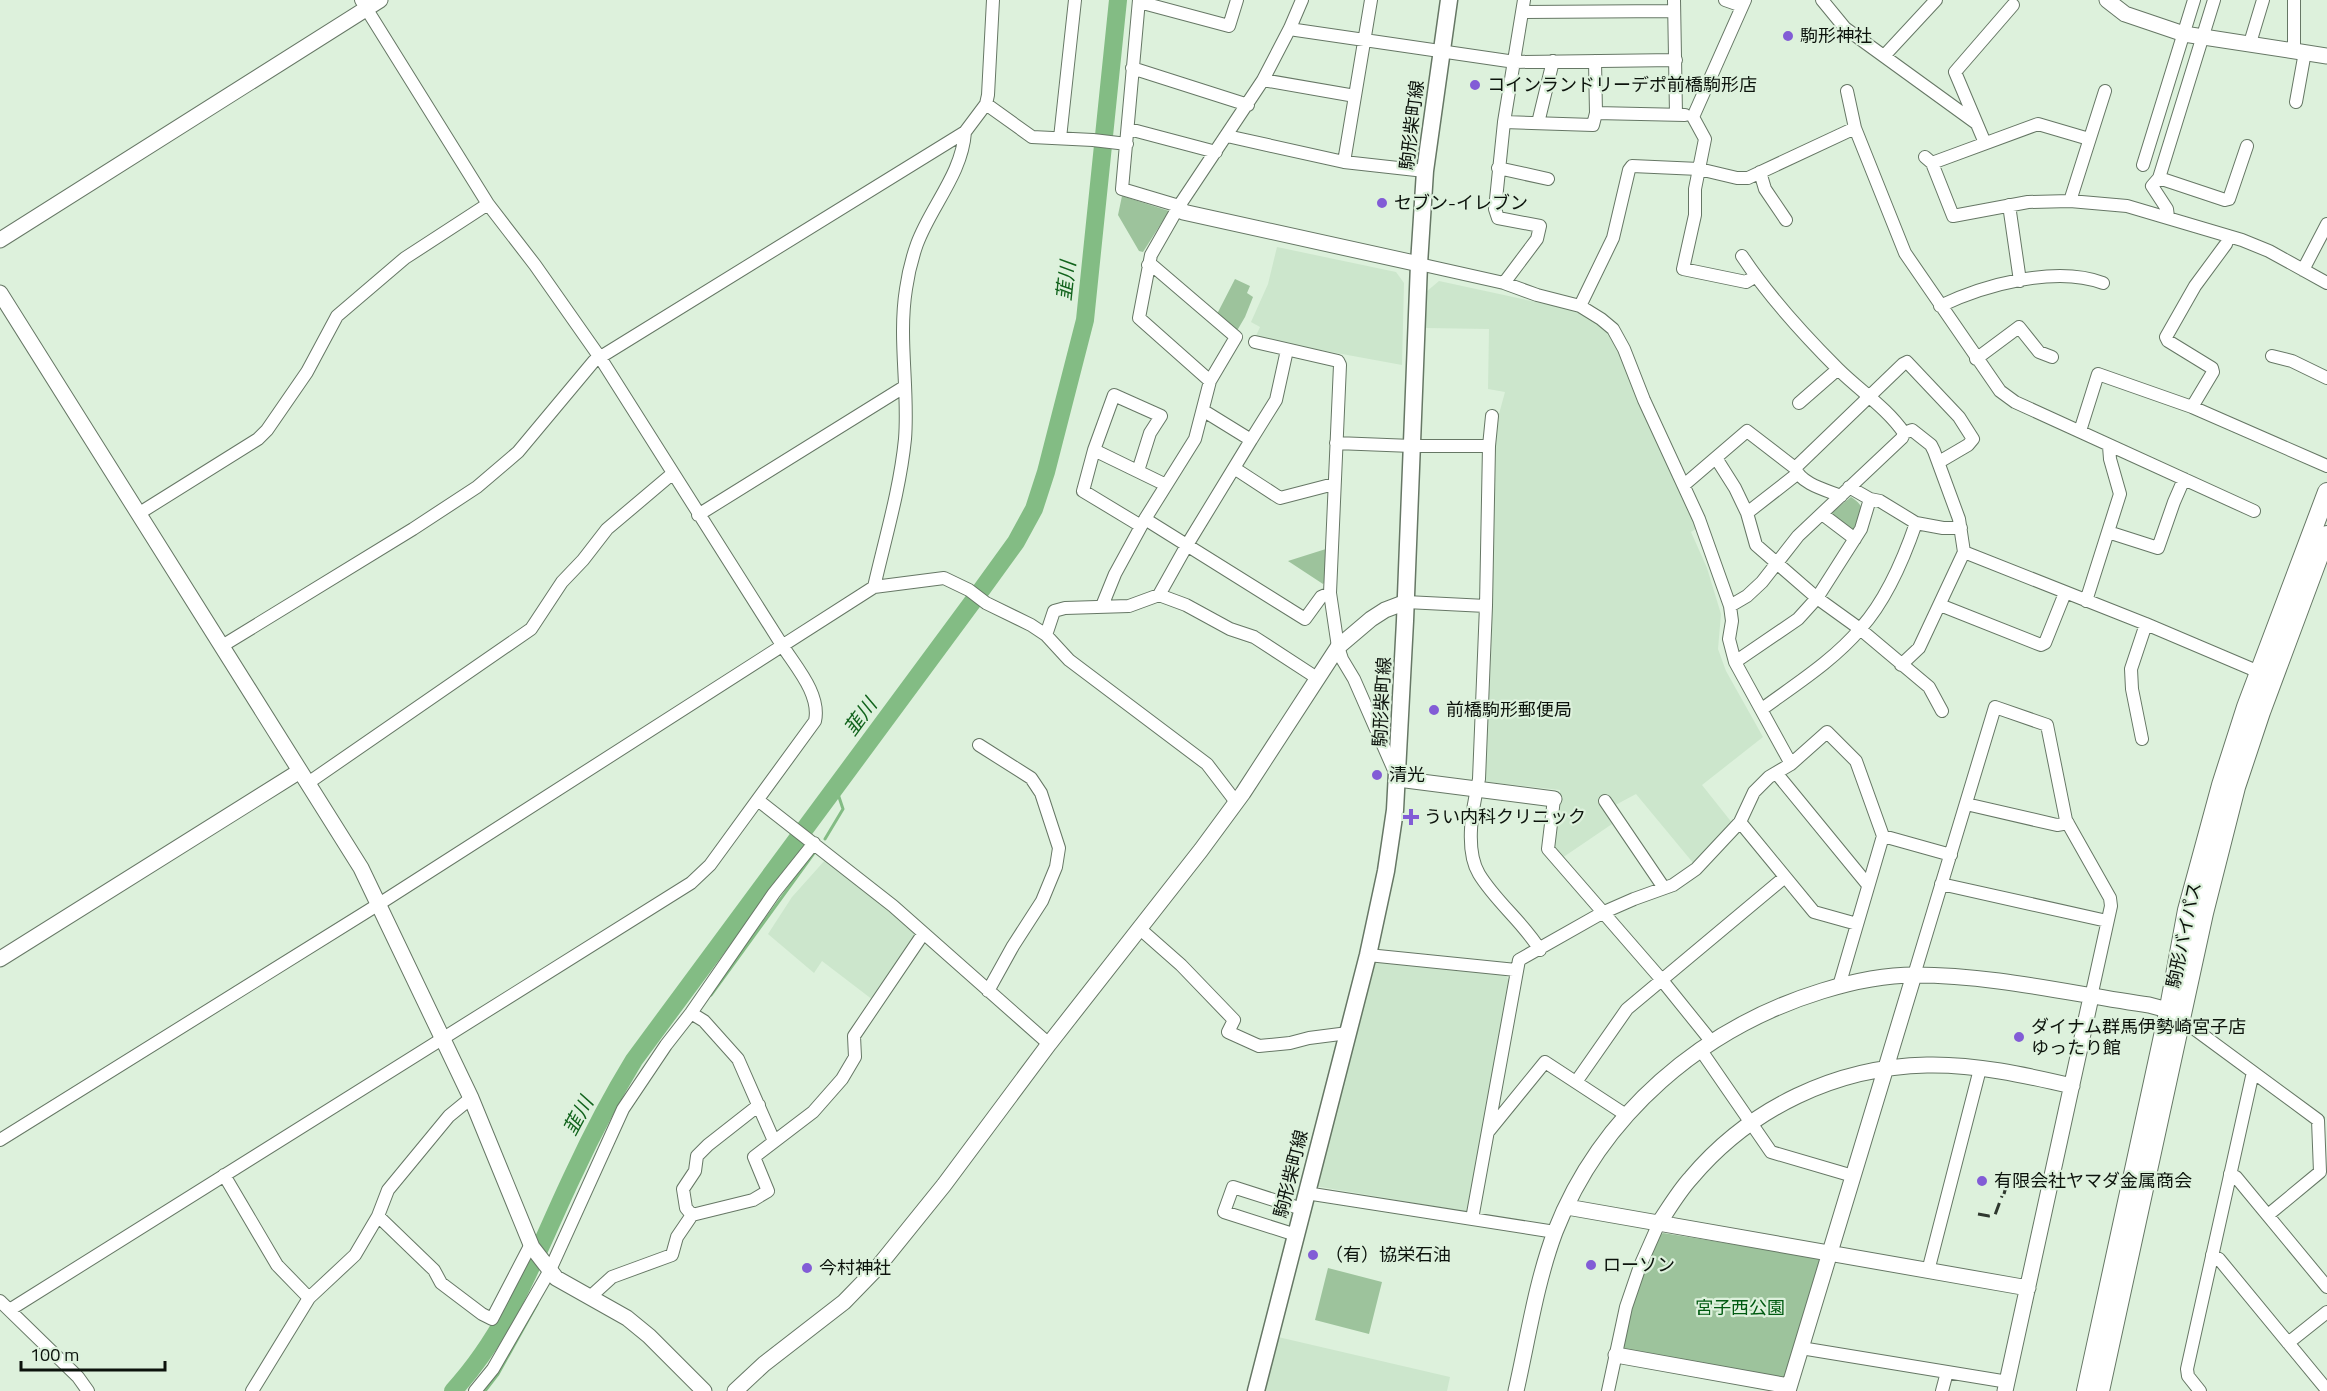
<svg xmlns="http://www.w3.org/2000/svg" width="2327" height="1391" viewBox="0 0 2327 1391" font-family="'Titillium Web','Noto Sans JP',sans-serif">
  <rect width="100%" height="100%" fill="#ddf1dc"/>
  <path fill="#cce6cc" d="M1277 247 1396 272 1404 283 1402 365 1255 338 1260 327 1251 322 1268 284Z
    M1439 281 1582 312 1613 335 1697 528 1691 532 1707 568 1721 614 1718 649 1726 671 1763 737 1702 785 1733 824 1694 864 1636 794 1606 810 1615 822 1562 858 1554 846 1560 790 1486 782 1484 778 1491 660 1496 445 1499 414 1505 392 1488 389 1489 329 1425 328 1426 292Z
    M826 859 885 906 915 934V939L873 1000 822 961 814 973 768 934 792 897Z
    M1374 961 1503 972 1511 983 1468 1212 1315 1186Z
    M1278 1337 1450 1377 1447 1391H1264Z"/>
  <path fill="#9dc39c" d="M1122 196 1169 211 1143 252 1139 251 1118 215Z
    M1235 279 1250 286 1247 293 1253 297 1245 317 1238 329 1233 330 1216 316Z
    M1851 497C1868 508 1862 514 1857 531L1851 532 1833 519 1831 513Z
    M1329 548 1327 579 1323 584 1288 561Z
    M1663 1233 1818 1258 1820 1262 1786 1375 1781 1379 1627 1351 1623 1347 1637 1290 1659 1236Z
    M1328 1268 1382 1282 1369 1334 1315 1320Z"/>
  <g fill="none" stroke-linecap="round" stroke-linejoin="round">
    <path stroke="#83bc84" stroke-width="3" d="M825 839 843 809 836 788
      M711 995 814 853
      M485 1391 498 1374 537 1304"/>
    <path stroke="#83bc84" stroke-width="18" d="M453 1391C511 1328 538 1248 574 1173 592 1134 612 1096 634 1060L982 589 1016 542 1034 509 1046 472 1085 320 1118 0"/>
    <defs>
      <path id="minor" d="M1139 0 1122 189 1179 206
        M1524 0 1504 122 1593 125 1596 113 1595 61
        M1674 0 1676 114
        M1725 0 1742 6
        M1745 0 1693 117 1705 139 1695 189V215L1683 269 1746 282 1756 276
        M1822 0 1845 28 1976 123
        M2294 0V50
        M1139 2 1229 26 1237 0
        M1522 12 1674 11
        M1290 28 1296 30 1515 62 1676 60
        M2250 43 2263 0
        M1884 56 1936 0
        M1132 68 1248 105
        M1263 80 1355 96
        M1847 91 1855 128 1905 253 2000 391 2015 402 2254 511
        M2296 102 2305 52
        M986 104 1032 137 1093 140 1127 144
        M1596 113 1685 115
        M1504 122 1495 209 1498 218 1540 226 1537 239 1504 283
        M1538 123 1553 61
        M1129 129 1216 152
        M1227 136 1344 162 1425 171
        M1060 138 1075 0
        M1985 143 1955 72 2013 5
        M1925 157 1932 163 1953 216 2028 202 2070 201 2127 206 2242 240 2269 251 2327 283
        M1344 162 1371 0
        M1932 163 2038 124 2089 139
        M2143 165 2194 0
        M1498 168 1548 179
        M1760 172 1765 189 1786 220
        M2159 178 2225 200 2229 199 2247 146
        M2070 201 2105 91
        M2009 205 2020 281
        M2168 217 2167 209 2152 186 2159 178 2214 0
        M1419 264 1504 283 1537 295 1580 306 1601 319 1613 329 1624 349 1644 400 1699 519 1730 606 1732 621 1729 639 1735 662 1791 764
        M2303 270 2327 224
        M1580 306 1613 238 1629 170 1632 166 1699 169 1737 178H1748L1855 128
        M1940 306C1984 285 2056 265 2103 283
        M1255 342 1338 361 1340 365 1330 593 1338 647 1342 659 1354 679 1397 777
        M2272 356 2292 361 2327 378
        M1976 359 2019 327 2039 352 2052 357
        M1210 381 1139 318 1151 255 1179 206 1263 80 1290 28 1302 0
        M1799 403 1838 369
        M2192 407 2213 372 2212 368 2168 341 2166 337 2195 286 2226 244 2229 236
        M1204 411 1251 440 1276 400 1287 350
        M1492 416 1489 446 1486 606 1479 779C1473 806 1464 849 1479 874 1496 902 1523 922 1540 950
        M2080 431 2098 374 2192 407 2327 466
        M1336 443 1412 446H1489
        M1094 450 1083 491 1141 526
        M1716 458 1735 488 1747 513 1756 545 1817 598 1860 629 1929 687 1942 711
        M1234 468 1280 498 1334 484
        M1795 468 1903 364 1907 362 1959 417 1973 439 1968 445 1939 462
        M1138 471 1150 433 1161 416 1114 395 1094 450 1166 485
        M1684 485 1747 431 1795 468C1801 484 1826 490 1841 496
        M1849 487 1870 499 1880 501 1916 523 1943 528H1961
        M1747 513 1797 474
        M138 514 258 439 267 430 307 372 337 316 405 258 488 204
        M1822 514 1855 539
        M698 515 904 387
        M1145 519 1305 619 1321 597 1330 593
        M2108 532 2158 548 2174 502 2184 479
        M1964 552 2146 624 2259 672
        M874 587C885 539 900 489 905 439 909 389 898 339 906 289 908 275 912 258 917 244 931 206 962 174 965 132
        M1159 595 1187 545 1251 440
        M2086 601 2120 494 2110 459 2109 446
        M1406 602 1486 606
        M1940 605 2041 645 2045 643 2065 593
        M1102 606 1115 574 1145 519 1195 439 1210 381 1236 337 1153 266 1148 265
        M1730 606 1747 596 1762 582 1798 536 1902 438 1904 433C1887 408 1859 390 1838 369 1803 334 1769 297 1742 256
        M1046 635 1054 611 1065 608 1129 606 1159 595 1186 605 1230 629 1254 637 1317 678
        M222 646 413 529 477 487 518 452 594 361 965 132 986 104 988 95 993 0
        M1735 662 1798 619 1817 598 1861 529 1870 499
        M1901 665 1919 648 1964 552 1959 519 1934 451 1931 445 1912 430 1904 433
        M1762 709C1796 684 1833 661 1861 628 1886 600 1904 558 1916 523
        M2142 739 2132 689 2131 669 2146 624
        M979 745 1031 778 1041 793 1059 848 1056 867 1042 901 1013 946 988 991
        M1777 774 1868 885
        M308 783 531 629 562 582 583 560 607 529 672 474
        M1554 799 1548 849 1661 979 1711 1041
        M759 801 893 906 1049 1044
        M1605 801 1664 888
        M1966 804 2057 825 2068 823
        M1740 822 1814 912 1857 924
        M1883 836 1951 855
        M1941 884 2107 921
        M1139 928 1181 965 1234 1020 1228 1032 1259 1046 1290 1043 1309 1038 1348 1033
        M1368 955 1516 970
        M1914 975 1995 707 2047 725 2066 820 2110 898 2111 906 2091 997
        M691 1013 704 1021 738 1059 774 1141
        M2181 1019 2318 1120 2320 1172 2268 1215
        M1700 1049 1771 1152 1853 1176
        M1576 1082 1627 1009 1785 877
        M1488 1132 1545 1062 1626 1115
        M0 1140 379 904 874 587 944 578 969 590 986 603 1031 625 1046 635 1069 660 1207 764 1236 802
        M2230 1174 2236 1177 2327 1287
        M224 1175 277 1265 309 1298
        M1306 1193 1555 1232
        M692 1215 686 1208 683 1189 695 1171 697 1156 708 1145 759 1105
        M378 1216 434 1270 441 1283 482 1314 492 1319 531 1244
        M1472 1219 1519 960 1602 913 1634 899 1673 885 1696 869 1740 822 1754 792 1769 777 1791 764 1827 732 1856 761 1883 836 1839 986
        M1296 1235 1224 1212 1233 1187 1302 1209
        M2212 1255 2219 1259 2327 1390
        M1928 1271 1980 1069
        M590 1297 612 1277 672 1255 677 1237 692 1215 753 1200 768 1191 754 1157 813 1112 842 1079 855 1057 854 1036 923 934
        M0 1301 78 1377 88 1391
        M11 1309 691 883 710 865 815 721C821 694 795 666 782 645L601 359 535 265 488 204 361 0
        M2288 1343 2327 1312
        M1801 1348 2008 1382
        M252 1391 309 1298 355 1255 378 1216 388 1190 449 1116 471 1098
        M475 1391 493 1369 550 1270 623 1109 666 1045 691 1013 774 893 814 843
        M1608 1391 1626 1307 1640 1266 1659 1223
        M1942 1391 1947 1372
        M2200 1391 2188 1376 2187 1369 2253 1072"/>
      <path id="tertiary" d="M2107 0 2125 14 2184 34 2327 56
        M1179 206 1183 212 1419 264
        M0 240 380 0
        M0 293 361 868 471 1098 532 1247 556 1278 627 1318 649 1336 704 1391
        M1398 779 1554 799
        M0 959 300 771
        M1567 1207 2028 1288
        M1659 1223C1669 1208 1679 1191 1691 1178 1750 1108 1836 1067 1927 1065 1975 1064 2025 1075 2072 1086
        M1616 1355 1789 1386
        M735 1391 764 1364 844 1302 877 1268 944 1185 1049 1044 1201 850 1243 793 1338 647 1371 619 1385 610 1406 602
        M1516 1391C1528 1338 1536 1283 1555 1232 1601 1114 1702 1028 1822 991 1851 982 1884 975 1915 975 1994 975 2072 994 2149 1005L2164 1009 2176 1017
        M1788 1391 1914 975
        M2005 1391 2091 997"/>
      <path id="secondary" d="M1256 1391 1368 955 1386 871 1395 810 1405 621 1419 264 1425 171 1449 0"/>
      <path id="primary" d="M2086 1391 2168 1013 2187 910 2221 785 2246 707 2327 492
        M2100 1391 2204 913 2236 787 2261 712 2327 535"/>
    </defs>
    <use href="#minor" stroke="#667765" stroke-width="14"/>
    <use href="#tertiary" stroke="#667765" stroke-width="17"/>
    <use href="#secondary" stroke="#667765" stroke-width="19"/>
    <use href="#primary" stroke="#667765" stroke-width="20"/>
    <use href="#minor" stroke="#fff" stroke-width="12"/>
    <use href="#tertiary" stroke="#fff" stroke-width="15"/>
    <use href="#secondary" stroke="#fff" stroke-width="16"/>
    <use href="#primary" stroke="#fff" stroke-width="18"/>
    <path stroke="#2f382f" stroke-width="3" stroke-dasharray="12 6" stroke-linecap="butt" d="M2004 1194 2007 1183
      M1978 1214 1989 1216 1995 1215 2002 1196"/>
  </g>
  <g fill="#825cd6" stroke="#ddf1dc" stroke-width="2">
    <circle cx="1788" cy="36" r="6"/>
    <circle cx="1475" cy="85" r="6"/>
    <circle cx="1382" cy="203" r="6"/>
    <circle cx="1434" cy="710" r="6"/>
    <circle cx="1377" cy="775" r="6"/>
    <path d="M1408 808h6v6h6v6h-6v6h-6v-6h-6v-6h6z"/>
    <circle cx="2019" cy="1037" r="6"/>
    <circle cx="1982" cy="1181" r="6"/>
    <circle cx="1313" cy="1255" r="6"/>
    <circle cx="1591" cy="1265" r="6"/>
    <circle cx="807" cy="1268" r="6"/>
  </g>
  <g text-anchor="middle" stroke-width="4.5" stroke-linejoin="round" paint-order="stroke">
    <g font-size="18" fill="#0c130c" stroke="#ddf1dc" text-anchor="start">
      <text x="1800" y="42">駒形神社</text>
      <text x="1487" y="91">コインランドリーデポ前橋駒形店</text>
      <text x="1394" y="209">セブン-イレブン</text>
      <text x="1446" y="716">前橋駒形郵便局</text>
      <text x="1389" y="781">清光</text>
      <text x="1424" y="823">うい内科クリニック</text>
      <text x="2031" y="1033">ダイナム群馬伊勢崎宮子店<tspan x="2031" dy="21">ゆったり館</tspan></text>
      <text x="1994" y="1187">有限会社ヤマダ金属商会</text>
      <text x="1325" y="1261">（有）協栄石油</text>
      <text x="1603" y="1271">ローソン</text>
      <text x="819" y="1274">今村神社</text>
    </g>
    <g font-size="18" fill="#0c130c" stroke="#ddf1dc">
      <text transform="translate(1412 125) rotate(-83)" y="6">駒形柴町線</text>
      <text transform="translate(1382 702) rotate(-87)" y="6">駒形柴町線</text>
      <text transform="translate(2184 935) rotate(-78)" y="6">駒形バイパス</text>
      <text transform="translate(1291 1174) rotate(-76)" y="6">駒形柴町線</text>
    </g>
    <g font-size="18" fill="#005a11" stroke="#ddf1dc">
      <text x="1740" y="1314">宮子西公園</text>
    </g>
    <g font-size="20" font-style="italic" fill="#11631c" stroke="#ddf1dc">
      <text transform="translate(1066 281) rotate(-84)" y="7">韮川</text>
      <text transform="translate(860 717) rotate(-54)" y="7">韮川</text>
      <text transform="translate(578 1116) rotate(-62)" y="7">韮川</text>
    </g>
  </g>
  <path d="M21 1361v9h144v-9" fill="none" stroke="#0c130c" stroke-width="3"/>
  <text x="30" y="1361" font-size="18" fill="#0c130c" stroke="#ddf1dc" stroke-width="4.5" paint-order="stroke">100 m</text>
</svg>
